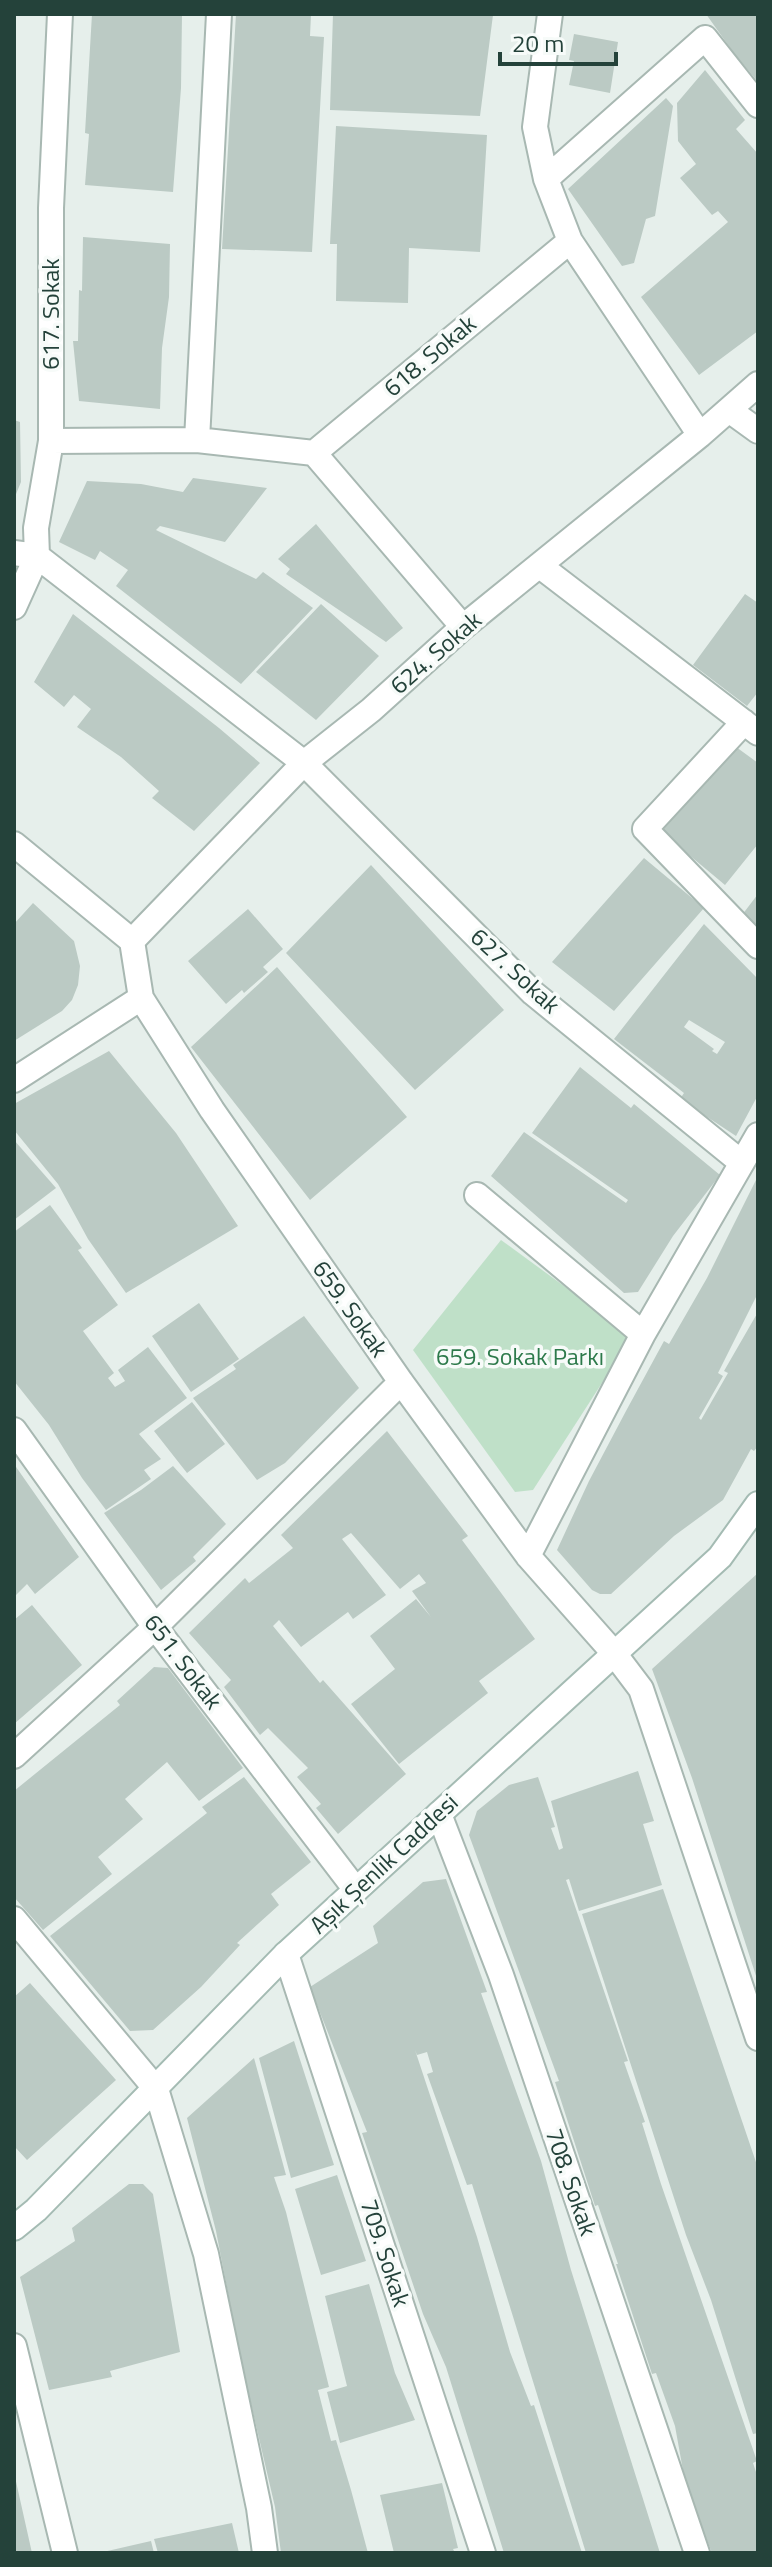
<svg xmlns="http://www.w3.org/2000/svg" width="772" height="2567" viewBox="0 0 772 2567" font-family="'Titillium Web',sans-serif">
  <rect width="100%" height="100%" fill="#e6efeb"/>
  <path fill="#bfe0c8" d="M501 1240 627 1332 629 1341 533 1490 515 1492 413 1350Z"/>
  <path fill="#bbcac4" fill-rule="evenodd" d="M92 14H182L181 88 173 192 85 185 89 134 85 133Z
    M236 14H311L310 36 324 37 312 252 222 249Z
    M333 14 493 15 480 116 330 110Z
    M706 14H758V82L733 52Z
    M574 34 618 42 610 93 569 85 574 61 569 60Z
    M705 70 745 120 736 129 758 154V331L699 375 641 297 728 222 718 211 712 215 680 178 696 164 678 141 677 103Z
    M666 98 673 106 655 216 646 219 634 263 622 266 568 189Z
    M336 126 487 135 480 252 409 248 408 303 336 301 337 244H330Z
    M83 237 170 244 169 297 162 348 160 409 79 401 73 341H78L79 290 82 291Z
    M14 420 20 422 21 482 14 499Z
    M193 478 267 488 225 542 160 526 156 530 256 579 263 572 313 608 241 684 116 586 128 570 100 551 95 560 59 542 87 481 141 484 183 492Z
    M316 524 403 628 386 642 286 574 290 569 278 559Z
    M745 594 758 603V692L747 706 693 665Z
    M321 604 379 656 316 720 256 672Z
    M73 614 219 728 260 763 194 831 152 798 159 791 121 757 77 727 91 709 74 695 64 707 34 682Z
    M732 744 758 763V844L725 885 658 829Z
    M644 858 704 908 614 1011 552 962Z
    M371 865 504 1010 415 1090 286 953Z
    M758 894V927L742 915Z
    M33 903 74 941 80 966 78 985 72 1000 62 1011 14 1041V924Z
    M248 909 283 949 263 967 268 972 244 993 242 990 226 1004 188 961Z
    M704 924 758 979V1095L736 1136 680 1099 684 1093 614 1039ZM689 1020 725 1042 717 1054 712 1051 714 1049 684 1027Z
    M277 967 407 1117 310 1200 191 1047Z
    M109 1051 176 1133 238 1226 126 1293 88 1239 58 1184 14 1130V1104Z
    M580 1067 631 1108 634 1104 720 1175 673 1236 638 1292 624 1293 491 1176 524 1132 626 1203 628 1200 532 1133Z
    M14 1140 56 1188 14 1220Z
    M758 1176V1293L718 1373 723 1376 699 1418 701 1420 728 1373 724 1371 758 1312V1446L754 1451 751 1449 723 1500 674 1536 611 1594H600L592 1590 557 1550 589 1481 626 1411 664 1341 669 1344 707 1278Z
    M50 1205 82 1248 78 1250 118 1305 83 1331 114 1373 108 1378 115 1387 125 1381 118 1370 148 1347 187 1398 139 1434 161 1459 144 1470 151 1479 106 1510 82 1478 49 1425 14 1381V1232Z
    M199 1303 239 1359 191 1392 152 1336Z
    M304 1316 359 1388 285 1463 257 1480 193 1398 236 1369 233 1365Z
    M192 1402 225 1444 187 1473 154 1431Z
    M387 1431 468 1536 462 1540 535 1639 479 1681 488 1693 399 1764 351 1704 395 1669 370 1636 416 1599 431 1617 412 1591 426 1583 419 1574 400 1589 351 1533 342 1539 386 1595 353 1619 348 1612 301 1647 279 1620 273 1626 320 1683 323 1680 406 1774 338 1834 316 1808 321 1804 297 1777 308 1768 268 1728 260 1735 224 1687 231 1680 189 1633 245 1578 249 1583 293 1548 281 1535Z
    M14 1464 79 1557 35 1594 27 1584 14 1597Z
    M173 1466 226 1524 193 1557 196 1561 161 1590 104 1513 141 1490Z
    M758 1573V1978L757 1979 692 1778 652 1669Z
    M32 1605 82 1665 14 1724V1620Z
    M154 1667 168 1668 243 1768 199 1801 167 1762 125 1799 143 1819 98 1857 112 1874 43 1930 14 1897V1791L120 1705 117 1701Z
    M638 1771 654 1821 643 1824 662 1885 579 1911 569 1879 566 1880 628 2061 624 2062 645 2122 642 2123 661 2184 757 2461 753 2463 758 2478V2553H712L686 2487 675 2426 656 2373 652 2374 616 2264H618L598 2205 595 2206 555 2082 559 2081 469 1835 477 1811 509 1785 538 1777 555 1827 551 1828 559 1850 563 1848 551 1801Z
    M244 1777 311 1862 271 1894 279 1905 237 1943 240 1945 201 1987 153 2030 130 2031 50 1936 207 1813 202 1807Z
    M446 1879 487 1992 481 1993 541 2161 571 2270 660 2553H586L472 2184 467 2185 427 2074 433 2072 427 2052 417 2055 415 2050 477 2237 510 2352 531 2406 534 2405 582 2553H504L446 2367 423 2314 362 2133 367 2132 310 1987 378 1943 373 1926 423 1882Z
    M663 1889 758 2168V2433L753 2434 711 2300 686 2235 582 1914Z
    M30 1983 116 2080 27 2160 14 2146V1997Z
    M294 2041 334 2165 291 2178 259 2058Z
    M254 2058 286 2175 274 2177 286 2212 329 2387 318 2390 331 2441 336 2440 351 2490 368 2553H281L275 2507 242 2365 216 2231 187 2118Z
    M337 2175 366 2261 321 2275 295 2189Z
    M129 2184H143L153 2194 180 2352 110 2371 112 2377 49 2390 20 2277 75 2241 72 2228Z
    M369 2284 395 2373 415 2420 340 2443 327 2392 347 2386 325 2296Z
    M14 2477H15L32 2553H14Z
    M442 2483 458 2548 453 2549 455 2553H394L380 2495Z
    M232 2523 239 2553H158L154 2539Z
    M151 2541 154 2553H104L103 2552Z"/>
  <g fill="none" stroke-linecap="round" stroke-linejoin="round">
    <defs>
      <path id="street" d="M546 179 705 38 758 105
        M570 241 700 435
        M729 410 758 431
        M197 440 219 14
        M51 441 197 440 314 453 570 241 546 179 535 127 550 14
        M314 453 463 627
        M14 553 37 556 304 763 533 993 742 1163
        M540 566 758 733
        M14 607 37 556 36 528 51 441V208L60 14
        M744 722 645 829 758 946
        M14 844 132 941
        M132 941 141 998 212 1110 401 1382 528 1556 613 1652 641 1689 758 2038
        M132 941 304 763 371 710 463 627 700 435 758 384
        M14 1080 141 998
        M477 1195 643 1334
        M14 1430 155 1627 356 1890
        M528 1556 643 1334 758 1135
        M14 1756 155 1627 401 1382
        M439 1814 501 1975 697 2553
        M14 1919 156 2089 206 2254 259 2508 265 2553
        M286 1954 483 2553
        M14 2346 65 2553"/>
      <path id="secondary" d="M14 2228 36 2210 286 1954 720 1557 758 1504"/>
    </defs>
    <use href="#street" stroke="#a8b8b2" stroke-width="28"/>
    <use href="#secondary" stroke="#a4bbb3" stroke-width="28"/>
    <use href="#street" stroke="#fff" stroke-width="24"/>
    <use href="#secondary" stroke="#fff" stroke-width="24"/>
  </g>
  <g text-anchor="middle" stroke-width="7" stroke-linejoin="round" paint-order="stroke">
    <g font-size="24" fill="#24423a" stroke="#f7fbf9">
      <text transform="translate(51 314) rotate(-90)" y="8">617. Sokak</text>
      <text transform="translate(430 356) rotate(-40)" y="8">618. Sokak</text>
      <text transform="translate(436 653) rotate(-41)" y="8">624. Sokak</text>
      <text transform="translate(515 971) rotate(43)" y="8">627. Sokak</text>
      <text transform="translate(350 1309) rotate(55)" y="8">659. Sokak</text>
      <text transform="translate(183 1662) rotate(53)" y="8">651. Sokak</text>
      <text transform="translate(384 1864) rotate(-43)" y="8">Aşık Şenlik Caddesi</text>
      <text transform="translate(571 2182) rotate(71)" y="8">708. Sokak</text>
      <text transform="translate(385 2253) rotate(72)" y="8">709. Sokak</text>
    </g>
    <g font-size="24" fill="#2d7a4b" stroke="#f7fbf9">
      <text x="520" y="1365">659. Sokak Parkı</text>
    </g>
  </g>
  <rect width="772" height="2567" fill="none" stroke="#24423a" stroke-width="32"/>
  <path d="M500 52v12h116v-12" fill="none" stroke="#24423a" stroke-width="4"/>
  <text x="512" y="52" font-size="24" fill="#24423a" stroke="#f7fbf9" stroke-width="6" paint-order="stroke">20 m</text>
</svg>
